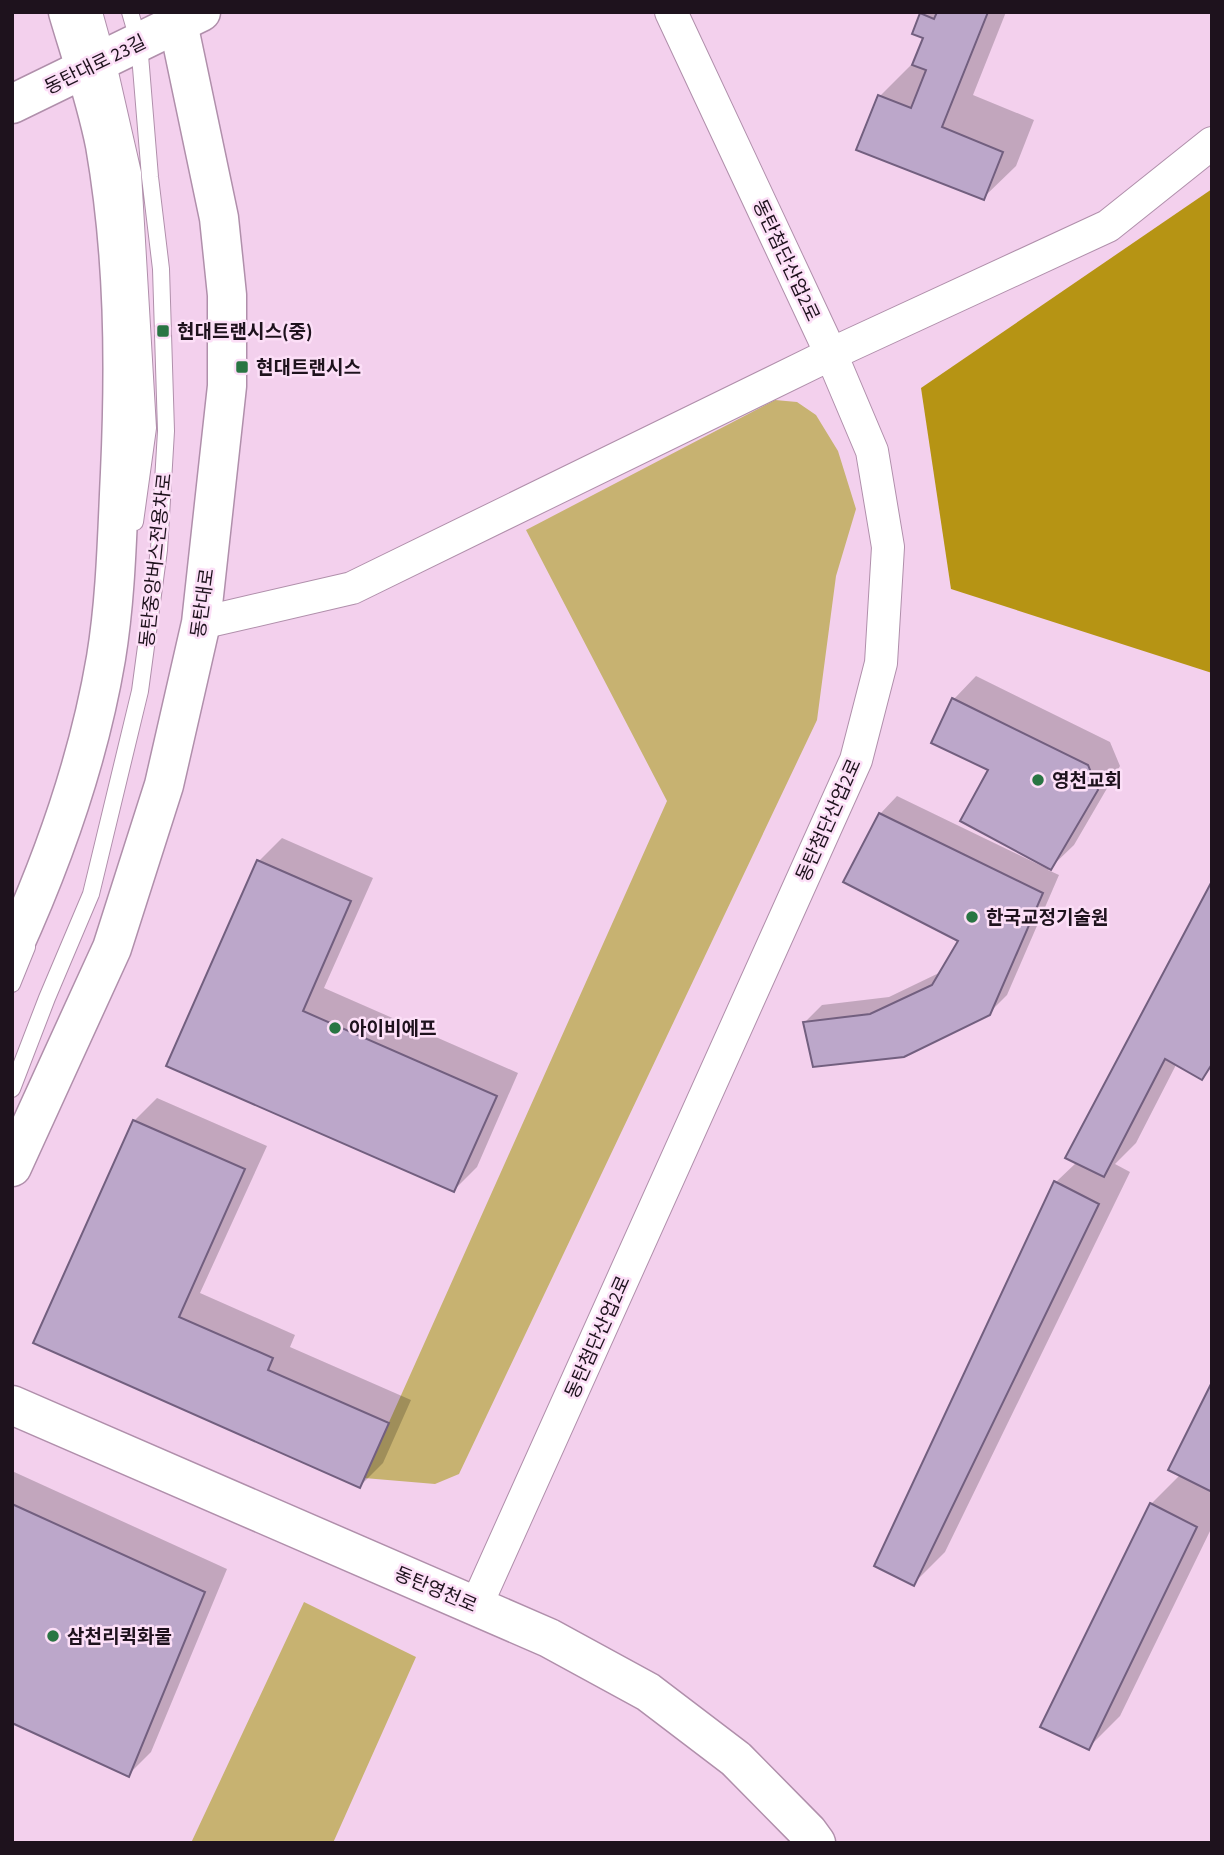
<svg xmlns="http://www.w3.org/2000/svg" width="1224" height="1855" viewBox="0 0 1224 1855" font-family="'Source Sans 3','Noto Sans KR',sans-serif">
  <rect width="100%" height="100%" fill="#f3d0ed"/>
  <path fill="#c7b271" d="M775 400 797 402 816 415 838 451 856 509 836 576 817 720 459 1474 435 1484 364 1478 667 801 526 530Z
    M304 1602 416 1657 333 1843H191Z"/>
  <path fill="#b69414" d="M1212 189V673L951 589 921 388Z"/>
  <path fill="#0003" d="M923 12H1006L973 95 1034 120 1016 166 983 198 880 96 912 64 914 65 925 37 921 14Z
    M976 676 1110 742 1120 766 1074 845 1048 870 1059 875 1007 995 989 1013 805 1022 822 1005 889 997 941 972 961 941 880 814 897 796 1048 869 1049 867 990 769 933 742 954 699Z
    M282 838 373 878 324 988 518 1073 477 1167 454 1190 168 1065 259 861Z
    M1212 885V1067L1201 1077 1177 1063 1136 1143 1115 1164 1130 1172 945 1552 913 1584 1056 1182 1077 1162Z
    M157 1098 267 1146 200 1293 295 1335 290 1347 411 1400 383 1463 360 1486 35 1342 134 1121Z
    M1212 1386V1527L1120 1716 1088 1748 1151 1504 1181 1474Z
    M12 1471 227 1569 151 1752 128 1775 12 1721Z"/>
  <path fill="#bca7ca" stroke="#725f7f" stroke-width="2" d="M937 12H988L942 127 1003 152 984 200 856 150 878 95 911 108 926 70 912 65 923 38 912 34 920 13 934 19Z
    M952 698 1088 765 1098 790 1051 870 960 821 988 770 931 743Z
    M879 813 1043 893 990 1015 904 1057 813 1067 803 1022 870 1014 932 985 958 941 843 882Z
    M257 860 351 901 303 1011 497 1096 454 1192 166 1066Z
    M1212 881V1064L1202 1080 1165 1059 1104 1177 1065 1158Z
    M133 1120 245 1169 179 1317 273 1358 268 1370 389 1423 360 1488 33 1343Z
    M1054 1181 1099 1204 914 1586 874 1566Z
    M1212 1382V1488L1210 1491 1168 1470Z
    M1150 1503 1197 1527 1089 1750 1040 1727Z
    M12 1504 205 1592 129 1777 12 1723Z"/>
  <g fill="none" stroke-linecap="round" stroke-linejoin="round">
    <defs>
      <path id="service" d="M94 12 107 59 133 173 148 428 135 522
        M12 984 27 947
        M12 1089 47 998 91 894 140 691 159 550 166 431 161 269 150 177 139 43 130 12"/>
      <path id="minor" d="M201 623 352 588 831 354 1108 226 1212 143
        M476 1606 856 760 881 663 888 547 872 451 831 354 671 12"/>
      <path id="tertiary" d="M12 104 201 12
        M12 1405 549 1638 648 1692 736 1759 808 1832 816 1843"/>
      <path id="secondary" d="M12 950C54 858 89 758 106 658 116 597 117 534 120 473 125 363 124 254 105 145 96 100 81 56 68 12
        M12 1167 112 948 164 785 201 623 227 386V295L219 218 178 23 173 12"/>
    </defs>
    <use href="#service" stroke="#b08fab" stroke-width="18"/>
    <use href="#minor" stroke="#b08fab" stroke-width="34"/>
    <use href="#tertiary" stroke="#b08fab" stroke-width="41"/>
    <use href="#secondary" stroke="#b08fab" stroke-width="41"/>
    <use href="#service" stroke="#fff" stroke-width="16"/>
    <use href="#minor" stroke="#fff" stroke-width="32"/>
    <use href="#tertiary" stroke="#fff" stroke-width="38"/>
    <use href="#secondary" stroke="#fff" stroke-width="38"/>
  </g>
  <g fill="#297543" stroke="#fcdff7" stroke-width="2.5">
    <rect x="156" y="324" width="14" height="14" rx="3.5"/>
    <rect x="235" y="360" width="14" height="14" rx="3.5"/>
    <circle cx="1038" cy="780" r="7"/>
    <circle cx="972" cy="917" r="7"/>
    <circle cx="335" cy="1028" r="7"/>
    <circle cx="53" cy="1636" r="7"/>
  </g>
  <g text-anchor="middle" stroke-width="5" stroke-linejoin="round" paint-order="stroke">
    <g font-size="19" fill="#1e121d" stroke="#fcdff7">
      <text transform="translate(95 64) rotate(-26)" y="7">동탄대로 23길</text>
      <text transform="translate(787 260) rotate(65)" y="7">동탄첨단산업2로</text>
      <text transform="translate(155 560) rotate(-84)" y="7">동탄중앙버스전용차로</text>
      <text transform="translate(202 603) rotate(-82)" y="7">동탄대로</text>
      <text transform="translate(828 820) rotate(-66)" y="7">동탄첨단산업2로</text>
      <text transform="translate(597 1337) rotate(-66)" y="7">동탄첨단산업2로</text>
      <text transform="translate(436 1589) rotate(23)" y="7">동탄영천로</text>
    </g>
    <g font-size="19" font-weight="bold" fill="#1e121d" stroke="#fcdff7" text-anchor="start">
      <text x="177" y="338">현대트랜시스(중)</text>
      <text x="256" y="374">현대트랜시스</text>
      <text x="1052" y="787">영천교회</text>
      <text x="986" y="924">한국교정기술원</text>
      <text x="349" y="1035">아이비에프</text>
      <text x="67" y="1643">삼천리퀵화물</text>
    </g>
  </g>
  <rect width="1224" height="1855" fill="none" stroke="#1e121d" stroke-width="28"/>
</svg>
